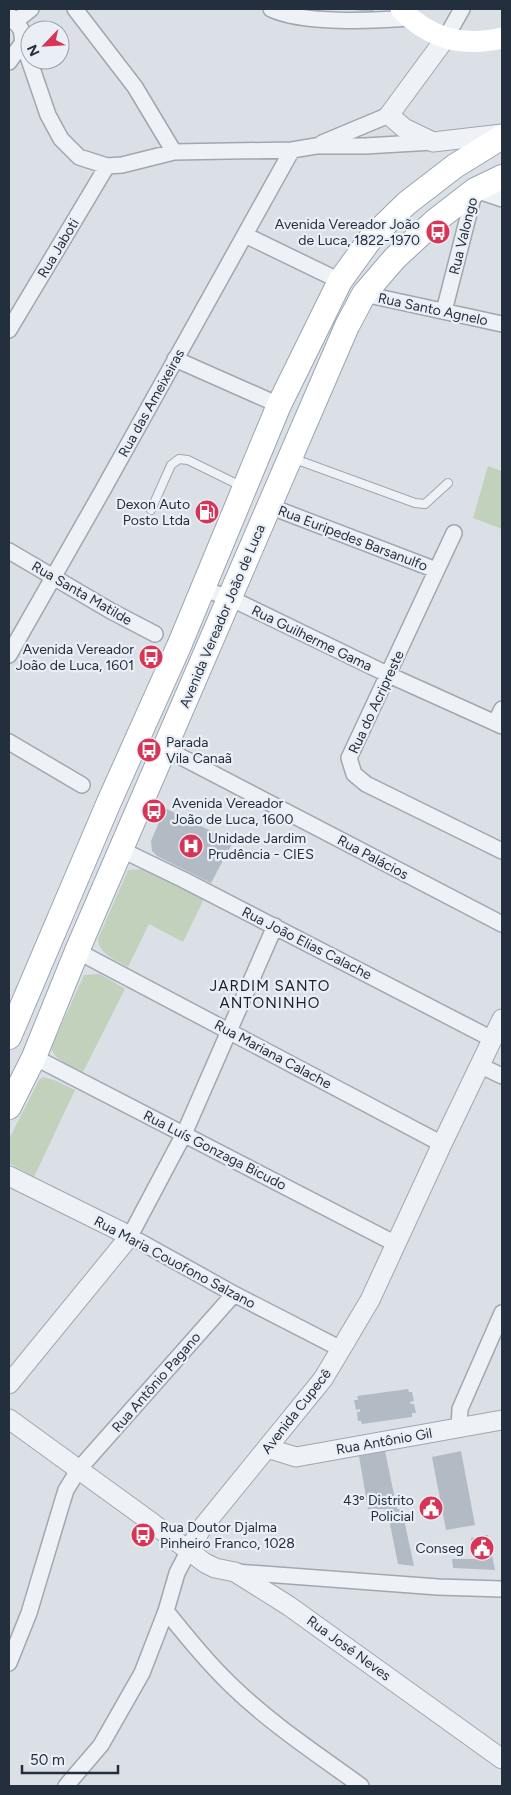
<svg xmlns="http://www.w3.org/2000/svg" width="511" height="1795" viewBox="0 0 511 1795" font-family="Figtree,sans-serif">
  <rect width="100%" height="100%" fill="#dbe0e7"/>
  <path fill="#c2d1bc" d="M488 466 502 471V529L473 518Z
    M142 869 204 899 183 942 149 924 128 967C116 960 98 954 98 939L128 870Z
    M100 974 125 989 83 1072C72 1066 55 1061 51 1048L84 975Z
    M43 1077 54 1080 75 1090 34 1177 9 1163V1139L39 1080Z"/>
  <path fill="#b2bac4" d="M351 9H374L373 12 351 10Z
    M165 808 233 842 211 883 157 856 152 851 151 841Z
    M408 1389 409 1392H412L414 1401 410 1402 411 1404H414L416 1413H412V1417L362 1424 361 1421H358L357 1412H360V1409L356 1410 354 1400H358L357 1396Z
    M385 1451 397 1509 402 1510 414 1566 398 1564 387 1509H368L359 1456Z
    M461 1451 475 1525 446 1530 432 1457Z
    M488 1535 495 1570 453 1568 452 1559H475L471 1538Z"/>
  <g fill="none" stroke-linecap="round" stroke-linejoin="round">
    <defs>
      <path id="service" d="M292 458 415 503 425 504 448 483
        M151 510 171 465 179 459 188 460 243 487"/>
      <path id="minor" d="M75 9 135 87 174 152
        M271 9C303 24 373 21 410 18
        M9 15 21 29 23 42 48 115 61 139 79 157 107 166 122 165 174 152 292 150 316 146H365L433 142
        M16 21 31 9
        M445 39 462 9
        M9 62 23 42
        M322 143 389 115
        M245 235 340 281
        M364 294 502 324
        M444 311 475 190 502 199
        M9 330 107 166
        M175 359 279 405
        M269 506 436 570
        M454 533 349 758 354 774 366 784 502 851
        M9 551 111 611 155 634
        M203 589 230 598 389 675 502 726
        M9 655 104 488 292 150
        M495 723 502 709
        M9 742 82 785
        M164 748 502 924
        M122 850 184 880 492 1039
        M275 926 184 1134 130 1236 234 1294 341 1349
        M77 951 442 1144
        M34 1057 396 1244
        M479 1065 502 1076
        M459 1428 460 1409 502 1313
        M236 1572 438 1587 502 1589
        M166 1611C187 1637 208 1663 232 1686 271 1724 317 1754 361 1786
        M9 1663 29 1613 62 1503 66 1490 79 1469 234 1294
        M66 1786 101 1745 142 1673 166 1611 177 1573 189 1550"/>
      <path id="tertiary" d="M445 39 389 115 404 128 433 142 502 134
        M9 1176 130 1236 9 1384
        M9 1419 151 1522 205 1563 215 1568 235 1572 289 1606 502 1759
        M267 1448 296 1457 502 1420
        M189 1550 201 1529 323 1379 341 1349 370 1300 442 1144 502 1019"/>
      <path id="primary" d="M9 1037 109 802 179 646 279 405 340 281 371 238 407 203 455 166 502 137
        M9 1107 34 1057 77 951 347 326 364 294 395 258 435 221 475 190 502 177"/>
    </defs>
    <use href="#service" stroke="#a0a7b1" stroke-width="10"/>
    <use href="#minor" stroke="#a0a7b1" stroke-width="18"/>
    <use href="#tertiary" stroke="#a0a7b1" stroke-width="21"/>
    <use href="#primary" stroke="#9aa5b3" stroke-width="26"/>
    <use href="#service" stroke="#eef1f5" stroke-width="8"/>
    <use href="#minor" stroke="#eef1f5" stroke-width="15"/>
    <use href="#tertiary" stroke="#eef1f5" stroke-width="19"/>
    <path stroke="#fff" stroke-width="21" d="M401 9C430 39 462 47 502 38"/>
    <use href="#primary" stroke="#fff" stroke-width="24"/>
  </g>
  <defs>
    <symbol id="bus-disc" viewBox="-11 -11 22 22"><circle r="9.5" fill="#d73555" stroke="#eaeff5"/><path d="M-5-6H5V4H4V6H2V4H-2V6H-4V4H-5ZM-3.5-4V0h7V-4ZM-3.5 1.2v1.5H-2V1.2ZM2 1.2v1.5H3.5V1.2Z" fill="#fff"/></symbol>
    <symbol id="fuel-disc" viewBox="-11 -11 22 22"><circle r="9.5" fill="#d73555" stroke="#eaeff5"/><path d="M-5.5-6h7V0h2V4h1.3V-2.5L3-4.5l.8-.8L6-3V5H2.5V1h-1V6h-7ZM-4.2-4.7v3.2H.2V-4.7Z" fill="#fff"/></symbol>
    <symbol id="hospital-disc" viewBox="-11 -11 22 22"><circle r="9.5" fill="#d73555" stroke="#eaeff5"/><path d="M-5-5h3v3.5h4V-5h3V5h-3V1.5h-4V5h-3Z" fill="#fff"/></symbol>
    <symbol id="civic-disc" viewBox="-11 -11 22 22"><circle r="9.5" fill="#d73555" stroke="#eaeff5"/><path d="M-.6-6.5H3V-4.5H.6V-3L4-1V1h2V6H-6V1h2V-1L-.6-3ZM-1.2 2.5V6h2.4V2.5Z" fill="#fff"/></symbol>
  </defs>
  <g fill-rule="evenodd">
    <use href="#bus-disc" x="424" y="218" width="28" height="28"/>
    <use href="#fuel-disc" x="193" y="498" width="28" height="28"/>
    <use href="#bus-disc" x="137" y="643" width="28" height="28"/>
    <use href="#bus-disc" x="135" y="736" width="28" height="28"/>
    <use href="#bus-disc" x="140" y="797" width="28" height="28"/>
    <use href="#hospital-disc" x="177" y="832" width="28" height="28"/>
    <use href="#civic-disc" x="417" y="1494" width="28" height="28"/>
    <use href="#bus-disc" x="129" y="1521" width="28" height="28"/>
    <use href="#civic-disc" x="468" y="1534" width="28" height="28"/>
  </g>
  <g text-anchor="middle" stroke-width="4.5" stroke-linejoin="round" paint-order="stroke">
    <g font-size="14" fill="#242f3e" stroke="#eaeff5" text-anchor="end">
      <text x="420" y="229">Avenida Vereador João<tspan x="420" dy="16">de Luca, 1822-1970</tspan></text>
      <text x="190" y="509">Dexon Auto<tspan x="190" dy="16">Posto Ltda</tspan></text>
      <text x="134" y="654">Avenida Vereador<tspan x="134" dy="16">João de Luca, 1601</tspan></text>
      <text x="166" y="747" text-anchor="start">Parada<tspan x="166" dy="16">Vila Canaã</tspan></text>
      <text x="172" y="808" text-anchor="start">Avenida Vereador<tspan x="172" dy="16">João de Luca, 1600</tspan></text>
      <text x="208" y="843" text-anchor="start">Unidade Jardim<tspan x="208" dy="16">Prudência - CIES</tspan></text>
      <text x="414" y="1505">43º Distrito<tspan x="414" dy="16">Policial</tspan></text>
      <text x="160" y="1532" text-anchor="start">Rua Doutor Djalma<tspan x="160" dy="16">Pinheiro Franco, 1028</tspan></text>
      <text x="464" y="1553">Conseg</text>
    </g>
    <g font-size="14" fill="#242f3e" stroke="#eaeff5">
      <text transform="translate(463 236) rotate(-76)" y="5">Rua Valongo</text>
      <text transform="translate(58 248) rotate(-59)" y="5">Rua Jaboti</text>
      <text transform="translate(433 309) rotate(12)" y="5">Rua Santo Agnelo</text>
      <text transform="translate(151 403) rotate(-61)" y="5">Rua das Ameixeiras</text>
      <text transform="translate(353 538) rotate(21)" y="5">Rua Euripedes Barsanulfo</text>
      <text transform="translate(82 593) rotate(30)" y="5">Rua Santa Matilde</text>
      <text transform="translate(222 616) rotate(-67)" y="5">Avenida Vereador João de Luca</text>
      <text transform="translate(312 638) rotate(26)" y="5">Rua Guilherme Gama</text>
      <text transform="translate(376 702) rotate(-65)" y="5">Rua do Acripreste</text>
      <text transform="translate(373 857) rotate(28)" y="5">Rua Palácios</text>
      <text transform="translate(307 943) rotate(27)" y="5">Rua João Elias Calache</text>
      <text transform="translate(273 1054) rotate(28)" y="5">Rua Mariana Calache</text>
      <text transform="translate(215 1150) rotate(27)" y="5">Rua Luís Gonzaga Bicudo</text>
      <text transform="translate(175 1262) rotate(28)" y="5">Rua Maria Couofono Salzano</text>
      <text transform="translate(156 1382) rotate(-49)" y="5">Rua Antônio Pagano</text>
      <text transform="translate(296 1411) rotate(-52)" y="5">Avenida Cupecê</text>
      <text transform="translate(384 1441) rotate(-10)" y="5">Rua Antônio Gil</text>
      <text transform="translate(349 1648) rotate(36)" y="5">Rua José Neves</text>
    </g>
    <g font-size="15" letter-spacing="1" fill="#17202e" stroke="#eaeff5">
      <text x="270" y="991">JARDIM SANTO<tspan x="270" dy="17">ANTONINHO</tspan></text>
    </g>
  </g>
  <rect width="511" height="1795" fill="none" stroke="#242f3e" stroke-width="20"/>
  <g transform="translate(45 45) rotate(245)"><circle r="24" fill="#eaeff5" stroke="#9ba2ac"/>
  <path d="M0-4L9 19L0 12L-9 19Z" fill="#d73555"/>
  <text y="-8" font-size="14" font-weight="bold" text-anchor="middle" fill="#242f3e">N</text>
  </g>
  <path d="M22 1765v8h96v-8" fill="none" stroke="#242f3e" stroke-width="2.5"/>
  <text x="30" y="1765" font-size="15" fill="#242f3e" stroke="#eaeff5" stroke-width="4" paint-order="stroke">50 m</text>
</svg>
